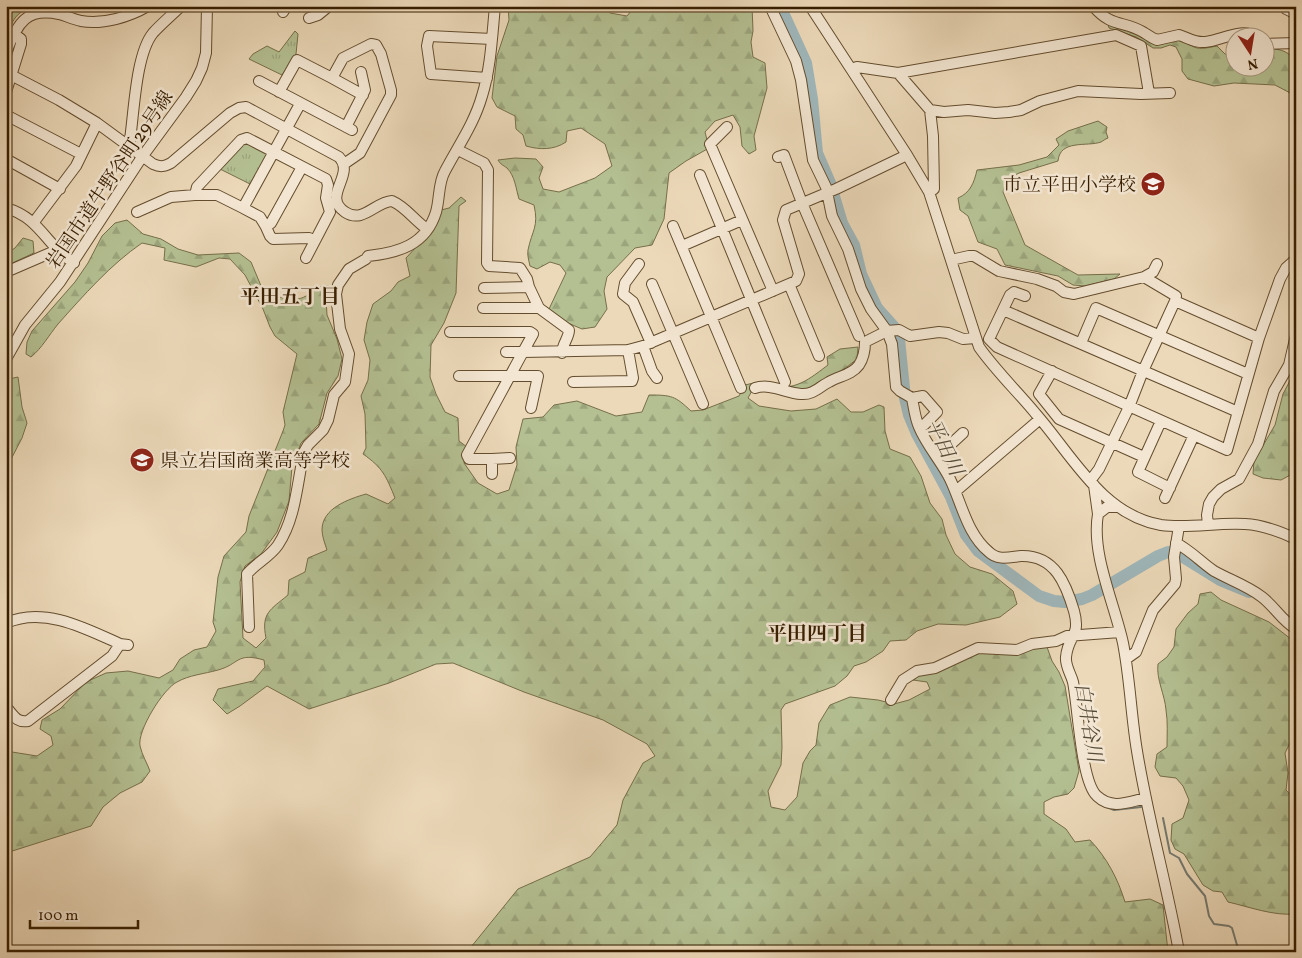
<svg xmlns="http://www.w3.org/2000/svg" width="1302" height="958" viewBox="0 0 1302 958" font-family="Vollkorn,'Noto Serif JP',serif">
  <defs>
    <pattern id="forest-firs" width="22" height="20" patternUnits="userSpaceOnUse" patternTransform="scale(1.25)"><rect width="22" height="20" fill="#b4c092"/><path d="M5 1l3.5 6h-7zM16 11l3.5 6h-7z" fill="#9ba57c"/></pattern>
    <pattern id="park-tufts" width="24" height="20" patternUnits="userSpaceOnUse" patternTransform="scale(1.25)"><rect width="24" height="20" fill="#b4c092"/><path d="M3 7l-1-3M5 7V3M7 7l1-3M15 17l-1-3M17 17v-4M19 17l1-3" fill="none" stroke="#9ba57c"/></pattern>
  </defs>
  <rect width="100%" height="100%" fill="#ecd9b9"/>
  <filter id="stains"><feTurbulence type="fractalNoise" baseFrequency=".004" numOctaves="4"/><feColorMatrix values="0 0 0 0 .2 0 0 0 0 .09 0 0 0 0 .02 0 0 0 .5 -.17"/></filter>
  <radialGradient id="worn" r=".72"><stop offset=".6" stop-color="#630" stop-opacity="0"/><stop offset="1" stop-color="#630" stop-opacity=".3"/></radialGradient>
  <path fill="url(#forest-firs)" stroke="#766f49" d="M9 6H37C16 11 14 18 6 36V12Z
    M508 6H606L610 13 627 16 635 6H752L753 31 751 42 753 57 765 63 767 88 754 136 756 150 749 154 742 146 740 127 733 115 715 121 705 132 709 148 686 161 669 173 664 219 652 245 635 248 607 277 604 291 607 309 595 327 582 329 554 317 549 309 566 273 560 265 550 262 537 269 530 266C529 261 527 255 528 250 532 230 539 227 534 205L519 199C516 189 515 176 507 168 503 165 501 165 498 160L515 158 536 159 543 167 539 178 543 189 559 192 595 178 612 166 605 144 581 128 567 131 566 142C554 150 540 150 526 146L523 135 516 129 515 116 497 107 492 98 497 56 509 20Z
    M1108 24C1130 30 1154 33 1176 38 1183 40 1188 44 1194 47 1201 50 1210 47 1217 46L1225 54 1234 56V68H1264L1265 48C1302 49 1296 68 1296 96L1275 85 1234 83 1214 86 1188 79 1182 71V59L1176 47 1170 45 1161 48H1153L1136 37 1109 28Z
    M1098 121 1107 127 1106 132 1108 138C1105 139 1103 141 1101 142 1087 147 1060 139 1058 161L1019 173 1006 180 1003 192 1025 245 1078 275 1120 274 1114 279 1085 286 1073 285 1058 276 1005 265 997 249 978 242 968 216 960 210 958 198C970 193 974 183 977 170L1019 165 1047 157 1059 145 1056 139 1068 131Z
    M461 197 466 201 459 206 456 293 444 323 431 345 430 377 436 394 445 412 458 418 459 441 467 447 464 463 478 483 497 494 509 490 517 465 516 447 523 419 543 417 554 405 577 401 616 416 642 412 649 395C672 395 675 396 691 411L703 410 739 396 745 385C763 380 764 386 780 387 800 388 813 376 828 365L827 357 840 349 858 347 857 359C845 369 816 389 801 390 786 391 769 388 754 387L748 398 759 406 791 411 816 409 837 399 851 412H863L879 405 884 407 885 431 890 449 910 457 921 476 930 503 942 519 946 535 955 554 970 567 992 574 1013 591 1017 604 1000 617 966 625 938 624 917 631 906 640 890 641 883 651 866 662 854 666 847 676 835 686 785 704 781 710 782 747 781 765 768 791 771 807 785 810 797 797 803 763 810 751 816 745 819 723 830 705 850 697 878 700 894 704 909 700 930 689 927 682 913 680 914 673 947 668 966 657 984 652 1039 646 1047 647 1052 661 1059 672 1065 686 1079 771 1074 788 1068 794 1054 797 1044 802V814L1066 829 1075 842 1090 840C1107 858 1118 879 1125 902L1150 899 1163 905 1168 952H467L518 889 590 857 617 825 623 800 643 763 655 756 647 744 603 720 524 692 453 663 436 664 389 683 309 709 267 686 240 706 227 714 213 700 218 689 253 681 265 667 264 660C236 652 240 664 218 670 204 674 189 675 177 682 163 689 137 731 140 746 142 755 147 763 150 771L142 782 120 793 103 807 91 826 6 853V730L12 752 37 756 53 745 51 736 40 729 42 720 60 709 86 682 106 673 128 671 159 678 173 670 180 659 194 650 207 647 216 631 213 622 218 577 224 556 246 532 249 516 283 431 285 425 283 412 297 354 275 336 270 327 263 309 245 275 230 259 219 258 196 267 164 260 165 248 142 243C110 265 84 295 58 324 49 335 42 348 31 357L26 354 27 342 32 331 75 282 88 263 102 236 115 223 127 220 143 234 161 239 178 249 198 255 239 253 251 262 264 293C296 301 295 305 323 285L329 286 326 300 327 315 337 339 342 359 338 376 327 393 319 424 301 443 292 467 289 501 277 532 261 554 245 566 240 582 243 638 256 648 266 638C261 613 270 610 288 595L289 580 305 572 308 558 327 550C325 544 322 536 322 530 322 508 349 499 366 494L388 504 395 498C386 476 383 468 363 454L366 448 365 414 361 396 368 380 370 360 364 340 367 322 373 304 391 291 398 282 410 276 406 258 433 229 441 210 449 208Z
    M23 238 33 241 34 253 6 266V254L15 248Z
    M1296 369V472L1281 480 1263 478 1253 474 1254 461 1275 425 1283 394Z
    M18 377 22 407 27 423 22 438 6 469V386L9 379Z
    M1211 592 1221 600 1269 622 1296 643V738L1292 739 1285 753 1288 773 1286 790 1296 801V914C1273 916 1250 907 1228 902L1222 892 1213 891 1203 885 1184 854 1175 849 1171 840 1172 824 1183 818 1189 800 1183 786 1176 778 1160 776 1155 767 1157 754 1167 747C1167 735 1168 722 1166 710 1165 695 1156 679 1158 664L1167 657 1174 647 1176 629 1188 613 1198 604 1200 594Z"/>
  <path fill="url(#park-tufts)" stroke="#766f49" d="M295 31 298 34 296 54 282 75 249 59 253 54 267 46 279 52Z
    M243 141 267 151 268 158 252 185 220 169Z"/>
  <g fill="none" stroke-linecap="round" stroke-linejoin="round">
    <path stroke="#757a70" stroke-width="2" d="M1107 807 1114 810 1141 807
      M1163 818 1170 853 1179 858 1187 874 1205 896 1209 916 1214 924 1229 926 1232 928 1239 952"/>
    <path stroke="#9fb7bb" stroke-width="12" d="M780 6 806 63 812 99 817 153 830 183 842 223 854 245 861 274 877 308 894 327 899 339 905 398 909 415 917 434 951 497 966 535 978 551 1039 596 1054 601 1065 602 1082 599 1092 595 1158 556 1168 552 1178 554 1220 580 1249 592"/>
    <defs>
      <path id="minor" d="M770 6 796 61 801 80 813 160 826 187 832 216 848 249 861 289 871 309 887 331 892 344 896 387 900 391 912 398C914 408 915 418 919 427 927 446 941 461 950 479 962 504 967 534 989 552 998 561 1010 557 1021 556 1055 555 1066 584 1074 611 1081 637 1068 635 1066 657 1065 666 1071 674 1073 682 1078 706 1081 782 1097 796 1112 810 1128 802 1146 798
        M810 6 907 155 929 192 979 347C996 371 1017 391 1036 414 1072 455 1102 515 1161 525 1189 529 1217 522 1245 524 1263 525 1279 531 1296 539
        M1093 6C1112 28 1122 20 1143 32 1148 35 1152 38 1157 40L1179 35C1189 38 1194 43 1205 42 1222 41 1241 26 1258 38
        M1284 6 1286 9 1296 14
        M283 12 287 6
        M309 18 318 15 329 6
        M1264 44 1296 43
        M6 52C18 25 24 7 59 14 66 16 73 19 81 21 103 25 129 17 148 6
        M851 69 857 67 898 73 1116 35 1141 46 1149 93
        M898 73 930 110 944 112 968 110 995 113 1009 112 1021 110 1040 101 1078 91 1141 94 1170 93
        M11 75 59 100 97 123 153 164C160 167 164 167 171 163L230 113 239 108 246 107 339 157C356 175 321 196 345 212 363 224 375 202 392 201 406 207 414 220 427 229
        M487 78 431 74 427 46 429 36 492 39
        M259 81 352 130
        M6 92 21 44V39L14 34
        M279 92 297 60 332 78
        M6 115 81 154
        M346 127 365 90 361 72
        M727 127 710 144 773 291
        M129 147C134 117 135 55 153 33 161 24 172 15 181 6
        M458 150 484 163 488 170 487 263 489 266 520 268 527 279 529 287
        M778 157 784 155 802 203 859 336
        M6 159 60 189
        M344 164 360 153 391 95V90L381 54 376 45 371 44 343 58 332 78 363 95
        M302 167 271 223 266 227 270 236 273 239 309 238 314 240
        M700 175 785 382
        M929 192 934 189 933 136 930 110
        M195 195 197 187 241 140 247 138 326 179 328 185 326 198 330 212 306 258
        M6 208C41 218 46 246 74 263
        M243 208 260 217 266 227
        M137 212 171 197 195 195H217L243 208 300 104
        M34 222 76 166 97 123
        M673 226 741 388
        M682 246 742 220
        M951 260 969 256H974L999 271 1037 279 1056 286 1064 292 1074 294 1144 277 1153 272 1157 264
        M639 264 625 283 623 294 633 302 651 343
        M6 272 57 250
        M652 284 703 404
        M789 284 819 356
        M484 288 529 287 539 308 569 330C569 338 562 344 562 353
        M1025 296 1014 292 1010 295 989 339 997 347 1227 450 1259 338 1280 279 1286 268 1296 259
        M1175 301 1259 338
        M483 308H539
        M1003 310 1238 412
        M450 332H530L533 334 523 352H506
        M1081 343 1096 308 1248 374
        M643 346 652 371 657 378
        M6 359 25 325 60 282 142 157 186 97 196 81 202 68 206 53 207 6
        M1052 371 1039 394 1059 419 1144 457
        M459 376H538L531 408
        M573 382 632 381 633 378 628 350
        M755 388C770 383 786 393 801 394 813 395 819 387 829 382 839 376 852 375 859 365 863 359 865 349 865 342L887 331 899 330 910 336 939 332 948 333 963 339 975 338
        M912 398 923 396 937 412 924 425 919 426
        M1161 421 1138 472 1170 488
        M937 457 963 433
        M492 459H469L467 455 523 352 628 350 643 346 796 281 799 274 783 220 786 210 836 189 907 155
        M492 474V459L510 458
        M1090 481 1099 469 1129 407 1143 371 1175 301 1176 296 1144 277
        M1094 485 1098 514 1107 507H1117
        M956 491 1040 419
        M1165 498 1194 435
        M1098 514C1091 554 1114 602 1123 643 1130 679 1131 715 1137 751 1148 819 1167 885 1179 952
        M1208 525 1207 515 1209 504 1213 497 1221 489 1239 479 1258 444 1274 391 1289 365 1296 335
        M1176 543C1190 550 1201 562 1214 571 1230 580 1248 586 1262 597 1275 607 1282 621 1296 629
        M6 623C43 606 85 628 120 644L128 645
        M249 627 247 574C256 563 270 557 278 545 296 518 297 483 304 452L308 445 323 430 328 420 334 395 345 382 349 354 340 329 336 294 338 285 349 269 366 259 368 256C398 253 426 245 436 212 440 198 438 183 445 171 458 146 474 124 482 96 491 67 492 36 495 6
        M1126 659 1136 652 1153 610 1175 584 1176 579 1174 557 1179 526
        M891 700 903 680 917 671 935 668 978 648 1017 650 1032 644 1056 641 1067 636 1120 632
        M7 708C14 716 17 723 28 721L112 656 120 644"/>
    </defs>
    <use href="#minor" stroke="#644d2e" stroke-width="12"/>
    <use href="#minor" stroke="#f3e6d2" stroke-width="10"/>
  </g>
  <defs>
    <symbol id="school-disc" viewBox="-11 -11 22 22"><circle r="9.5" fill="#8f2418" stroke="#f3e6d2"/><path d="M0-5L7-2L0 1L-7-2ZM-4 1L0 2.5L4 1V4Q0 6-4 4Z" fill="#fff"/></symbol>
  </defs>
  <g fill-rule="evenodd">
    <use href="#school-disc" x="1139" y="170" width="28" height="28"/>
    <use href="#school-disc" x="128" y="446" width="28" height="28"/>
  </g>
  <g text-anchor="middle" stroke-width="5" stroke-linejoin="round" paint-order="stroke">
    <g font-size="19" fill="#371e00" stroke="#f3e6d2">
      <text transform="translate(109 179) rotate(-56)" y="7">岩国市道牛野谷町29号線</text>
    </g>
    <g font-size="19" fill="#371e00" stroke="#f3e6d2" text-anchor="end">
      <text x="1136" y="191">市立平田小学校</text>
      <text x="160" y="467" text-anchor="start">県立岩国商業高等学校</text>
    </g>
    <g font-size="20" font-weight="bold" fill="#371e00" stroke="#f3e6d2">
      <text x="290" y="303">平田五丁目</text>
      <text x="817" y="640">平田四丁目</text>
    </g>
    <g font-size="20" font-style="italic" fill="#564c38" stroke="#f3e6d2">
      <text transform="translate(945 447) rotate(64)" y="7">平田川</text>
      <text transform="translate(1089 722) rotate(80)" y="7">白井谷川</text>
    </g>
  </g>
  <rect width="1302" height="958" fill="none" stroke="#ecd9b9" stroke-width="25"/>
  <rect x="8" y="8" width="1287" height="943" fill="none" stroke="#371e00" stroke-width="2.5"/>
  <rect x="12" y="12" width="1277" height="933" fill="none" stroke="#371e00"/>
  <g transform="translate(1250 52) rotate(168)"><circle r="24" fill="#f3e6d2" stroke="#a8967e"/>
  <path d="M0-4L9 19L0 12L-9 19Z" fill="#8f2418"/>
  <text y="-8" font-size="14" font-weight="bold" text-anchor="middle" fill="#371e00">N</text>
  </g>
  <path d="M30 920v8h108v-8" fill="none" stroke="#371e00" stroke-width="2.5"/>
  <text x="38" y="920" font-size="15" fill="#371e00" stroke="#f3e6d2" stroke-width="4" paint-order="stroke">100 m</text>
  <rect width="100%" height="100%" filter="url(#stains)"/>
  <rect width="100%" height="100%" fill="url(#worn)"/>
</svg>
